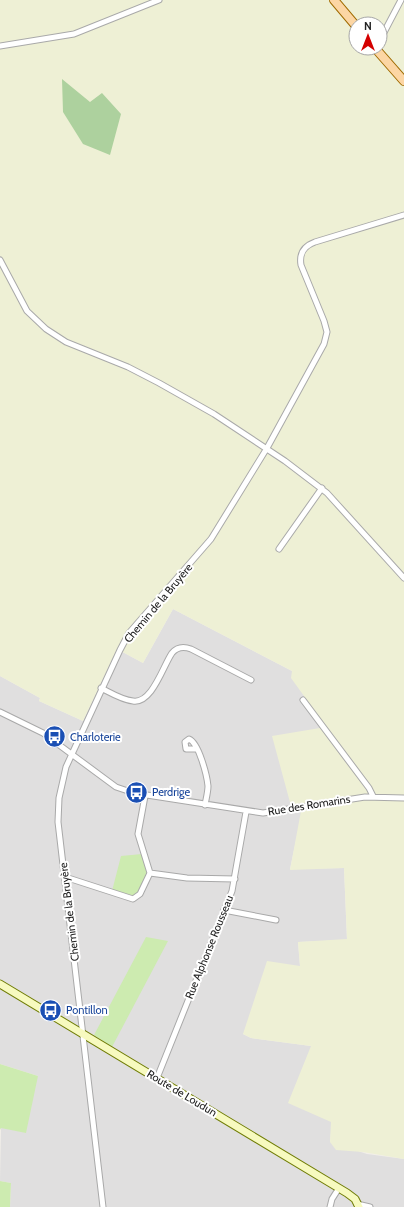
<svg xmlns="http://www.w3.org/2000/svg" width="404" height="1207" viewBox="0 0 404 1207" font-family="Cabin,sans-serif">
  <rect width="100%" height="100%" fill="#f2efe9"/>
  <path fill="#e0dfdf" d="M173 609 292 671V678L325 725 320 728 290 869 344 868 347 940 298 942 300 966 243 1034 251 1038 311 1046 332 1122 330 1142 367 1154 404 1159V1207H10L11 1183 0 1181 1 1128 38 1076 0 1064V676L40 698 39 701 83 721 117 649 143 663Z"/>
  <path fill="#eef0d5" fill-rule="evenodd" d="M0 0H404V1159L363 1152 336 1150 330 1142 331 1122 288 1103 311 1046 251 1038 243 1034 267 961 300 966 298 942 347 939 344 868 290 870 301 811 291 806 272 736 320 728 325 725 291 678 292 671 173 609 143 663 117 649 83 721 39 701 40 698 0 676ZM356 24H380V48H356Z"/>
  <path fill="#cdebb0" d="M142 854 147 873 138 893 132 897 112 891 121 856Z
    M146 937 168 941 112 1047 94 1035Z
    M0 1064 38 1076 26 1133 1 1128 0 1130Z
    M0 1181 11 1183 10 1207H0Z"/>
  <path fill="#add19e" d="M62 79 90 102 102 93 121 114 110 155 83 144 63 112Z"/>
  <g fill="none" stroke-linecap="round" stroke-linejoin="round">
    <defs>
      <path id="street" d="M380 40 401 0
        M0 46 74 34 159 0
        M0 260 27 311 46 329 66 342 128 367 159 383 214 414 285 461 327 493 404 578
        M279 549 322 488
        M101 688C111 693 122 700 133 701 152 704 163 666 172 653 177 647 183 646 191 649L251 680
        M303 700 369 788 373 796
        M0 712 43 733 116 787 134 793 263 813 365 797 404 798
        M197 749H186L185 742 189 739C199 743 207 776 208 786 208 792 206 799 205 805
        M145 796 138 834 150 873
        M65 877 133 899 140 894 150 873 187 878 235 879
        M224 910 276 920
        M157 1078 232 891 246 812
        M357 1204 370 1207
        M103 1207 58 822 59 798 66 767 120 650 129 633 211 539 267 448 324 344 327 332 324 321 301 265C299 253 304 246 315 242L404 215
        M330 1207 332 1199 339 1188"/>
      <path id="secondary" d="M0 984 347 1193 355 1199 359 1207"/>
      <path id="primary" d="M334 0 356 26
        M375 48 404 81"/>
    </defs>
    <use href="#street" stroke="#a9a9a9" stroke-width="7"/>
    <use href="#secondary" stroke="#707d05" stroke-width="9"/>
    <use href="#primary" stroke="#a06b00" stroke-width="10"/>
    <use href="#street" stroke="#fff" stroke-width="5"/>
    <use href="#secondary" stroke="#f7fabf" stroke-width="7"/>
    <use href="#primary" stroke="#fcd6a4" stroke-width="8"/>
  </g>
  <defs>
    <symbol id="bus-disc" viewBox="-11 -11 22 22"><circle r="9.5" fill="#1a4fb4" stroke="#fff"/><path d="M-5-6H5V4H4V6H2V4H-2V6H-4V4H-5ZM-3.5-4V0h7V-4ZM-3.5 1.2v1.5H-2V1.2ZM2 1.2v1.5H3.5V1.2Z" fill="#fff"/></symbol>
  </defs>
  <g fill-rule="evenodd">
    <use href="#bus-disc" x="42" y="724" width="25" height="25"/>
    <use href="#bus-disc" x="124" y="780" width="25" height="25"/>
    <use href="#bus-disc" x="38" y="998" width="25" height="25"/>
  </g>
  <g text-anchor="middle" stroke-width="4" stroke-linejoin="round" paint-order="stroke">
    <g font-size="11" fill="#222" stroke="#fff">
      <text transform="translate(158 603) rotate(-50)" y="4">Chemin de la Bruyère</text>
      <text transform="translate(309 805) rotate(-9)" y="4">Rue des Romarins</text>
      <text transform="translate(69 912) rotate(-97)" y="4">Chemin de la Bruyère</text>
      <text transform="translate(209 947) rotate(-68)" y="4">Rue Alphonse Rousseau</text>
      <text transform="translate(182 1093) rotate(31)" y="4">Route de Loudun</text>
    </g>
    <g font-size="11" fill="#164399" stroke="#fff" text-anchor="start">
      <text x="70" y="741">Charloterie</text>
      <text x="152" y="796">Perdrige</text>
      <text x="66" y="1014">Pontillon</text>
    </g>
  </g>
  <g transform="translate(368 36)"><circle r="19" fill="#ffffff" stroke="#a7a7a7"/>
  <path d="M0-3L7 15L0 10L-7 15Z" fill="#d40000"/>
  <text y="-6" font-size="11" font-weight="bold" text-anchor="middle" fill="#222222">N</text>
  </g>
</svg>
